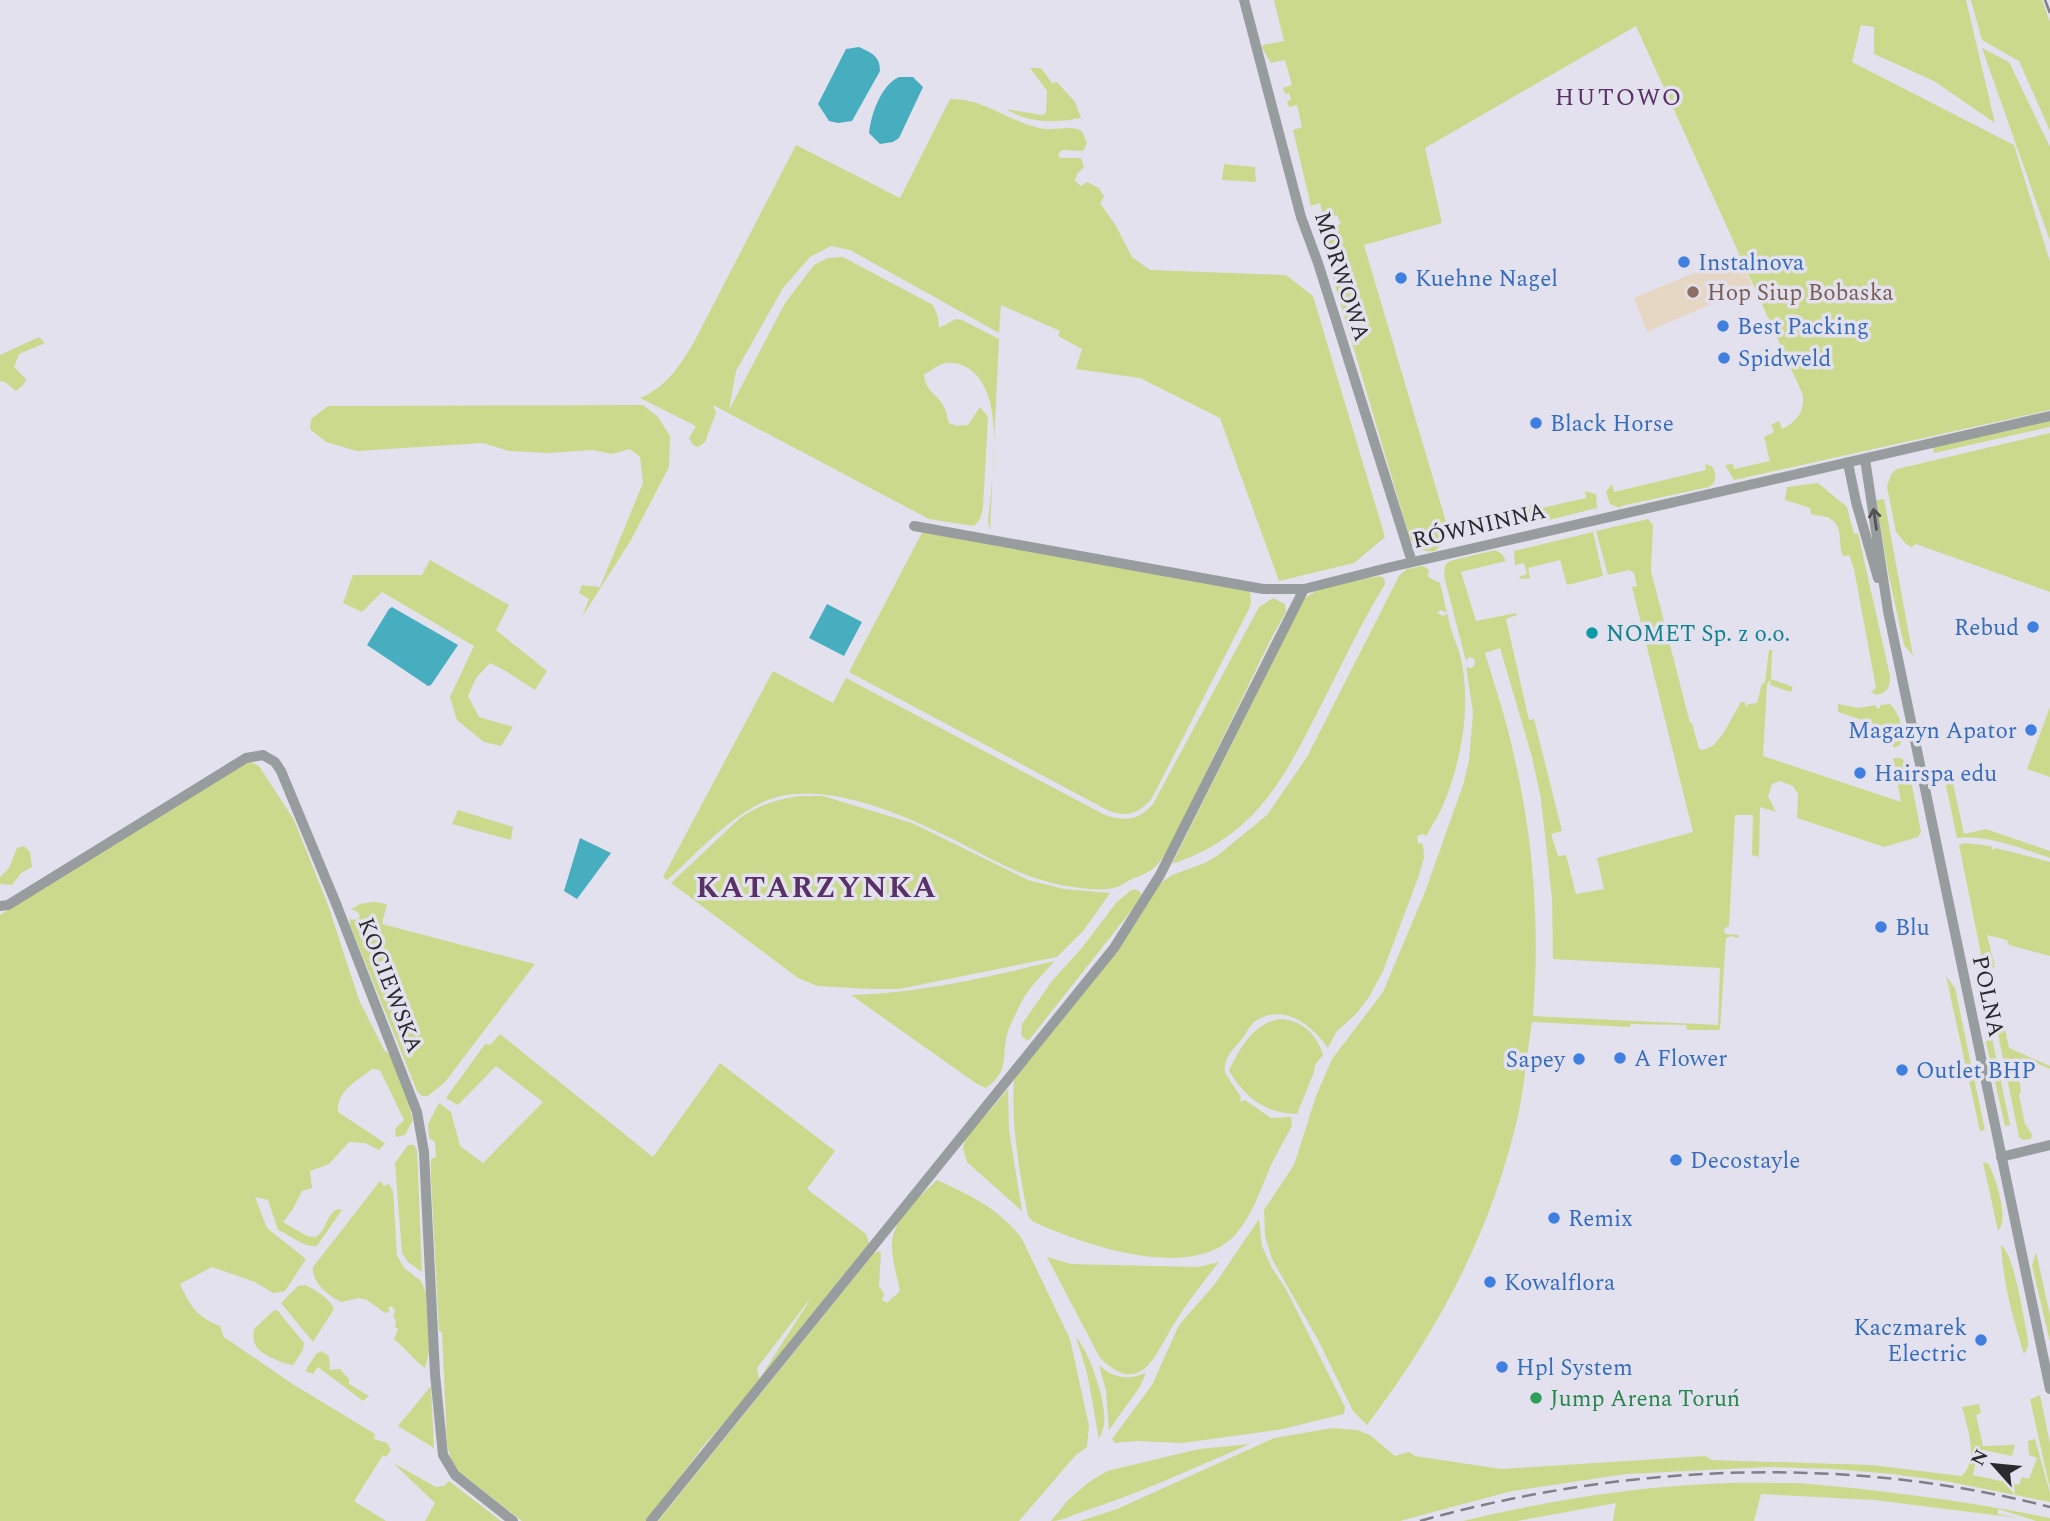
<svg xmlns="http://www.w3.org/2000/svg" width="2050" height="1521" viewBox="0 0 2050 1521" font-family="Spectral,serif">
  <rect width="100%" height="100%" fill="#e3e1ee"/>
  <path fill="#e6d7c4" d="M1739 254 1752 286 1647 332 1634 298Z"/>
  <path fill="#cbd98d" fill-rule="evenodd" d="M1274 0H1966L1995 123 1934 81 1874 54V27L1861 25 1852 62 2014 145 2050 262V410L1734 480 1725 465 1733 464 1734 469 1770 461 1764 437 1774 432 1771 425 1779 421 1782 429C1798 421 1804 412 1803 395L1636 26 1425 148 1442 223 1364 245 1449 532 1444 542 1435 551C1422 553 1414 547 1409 536L1320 234 1341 224 1337 215 1324 220 1320 203 1311 206 1293 130 1302 127 1297 105 1289 107 1287 101 1291 100 1289 93 1285 94 1283 88 1292 85 1285 60 1271 63 1262 48 1263 45 1284 41Z
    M1971 0H2042L2050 22V131L2019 61 1982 40Z
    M1982 48 2009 62 2050 147V241Z
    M1030 68H1041L1052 83 1057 82 1075 102 1081 118C1054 123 1030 124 1006 109L1042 115 1046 113 1047 91Z
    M950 99C983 98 1008 121 1039 128 1053 132 1069 124 1082 131L1087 143 1083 151 1062 150 1058 154 1060 158H1081L1084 167 1077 174 1075 181 1081 186 1087 182 1099 188 1104 197 1100 203 1116 226 1132 257 1150 270 1286 275 1313 296 1385 537 1354 563 1279 581 1220 418 1140 378 1076 369 1082 349 1058 336 1060 331 1001 305 999 333 850 250 831 246 810 257 783 288 736 371 729 410 785 303 814 265 828 258 843 257 933 305 938 317 939 328 956 319 962 320 999 339 990 530 988 522C991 482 1008 393 968 368 962 364 950 361 942 364 936 366 930 372 924 374 925 391 936 393 943 405 946 410 947 417 949 423L957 426 968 425 980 407 988 417 983 508 980 519 974 526 929 519 713 405 716 413 705 442 698 447 693 445 689 438 696 426 640 398C665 388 679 367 693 344L796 145 900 198Z
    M1224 164 1255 167 1256 182 1222 180Z
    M39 337 45 343 19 354 14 367 26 379 24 384 16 391 5 382 0 381V355Z
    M643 405 658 417 670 436 669 467 631 540 582 617 589 599 579 593 582 585 600 587 643 483 640 457 630 449 612 454 593 450 547 453 509 451 483 443 357 451 326 442 310 429 311 419 328 406Z
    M2050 421V427L1934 453 1933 447Z
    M2050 433V592L1916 544 1910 548V545H1907L1896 532 1887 487 1891 474 1897 469Z
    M1705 464 1712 466C1716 474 1718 481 1709 487L1621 506 1620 508 1610 504 1606 492 1612 484 1614 492 1706 470Z
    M1818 483 1847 507 1854 534 1858 533 1890 676C1890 688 1888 692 1876 695L1871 692 1876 688 1854 569 1849 555 1843 556C1837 543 1845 527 1829 518 1823 515 1817 516 1811 514L1810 508 1785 500 1787 487Z
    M1585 491 1596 494 1597 508 1533 524 1525 512 1530 504 1533 510 1586 498Z
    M1884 499 1913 656 1904 645 1889 577 1876 500Z
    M1648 519 1653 525 1651 571 1690 723H1692L1699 749 1703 750 1713 746 1724 732 1741 702H1745L1746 708 1748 704 1757 703 1762 684 1765 682 1769 650H1772L1771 679 1793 687 1791 692 1770 685 1771 680 1767 684 1763 756 1901 802 1893 758H1901L1908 765 1921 832 1918 837 1884 847 1797 818 1798 794 1793 786 1780 781 1772 784 1768 796 1776 812 1760 807 1759 857 1752 855 1753 815H1735L1729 926 1724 929 1725 934 1739 935 1738 938 1731 936 1726 938 1720 1030H1687L1686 1025 1631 1024 1630 1027 1532 1022C1527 1051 1525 1082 1519 1111 1493 1229 1439 1330 1367 1425L1353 1411 1318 1340 1272 1259 1265 1236 1264 1210 1294 1165 1316 1096 1332 1059 1383 992 1425 892 1463 785 1469 761 1473 712 1466 667 1472 668 1475 664 1474 658 1469 657 1466 661 1444 576 1445 565 1450 561 1495 550 1502 554 1506 561 1461 572 1476 621 1516 613 1517 615 1506 619 1529 720 1534 719 1562 831 1551 834 1558 856 1566 855 1576 894 1604 889 1597 858 1693 832 1632 587 1637 586 1634 573 1629 570 1608 575 1596 531ZM1500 648 1532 757 1541 799 1552 898 1553 959 1720 968 1718 1025 1533 1016C1540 929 1534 841 1514 756 1507 721 1495 687 1485 653Z
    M924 529 1244 589 1250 592 1251 603 1248 611 1152 798C1139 813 1128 818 1109 811L849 672Z
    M1593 532 1603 576 1567 585 1560 560 1528 568 1530 578 1521 579 1519 577 1527 574 1524 563 1515 565 1514 551Z
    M430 560 509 605 496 630 547 671 535 690 504 670 490 663 476 678 468 696 479 717 513 727 501 746 484 742 457 720 450 697 474 646 382 592 362 612 343 603 353 575H422Z
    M1423 566 1429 570 1428 577 1440 583 1447 613 1441 610 1437 613 1443 616 1448 614C1449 629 1456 641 1460 655 1472 702 1462 759 1444 803 1439 815 1432 825 1426 836L1423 834 1417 836 1418 843 1423 844 1424 858 1418 878 1383 971 1369 997 1356 1014 1336 1032 1328 1048C1313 1027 1287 1004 1259 1019 1250 1023 1247 1033 1241 1040 1232 1051 1223 1058 1225 1073L1241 1097 1240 1102 1245 1100 1271 1118 1291 1117 1292 1126C1286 1137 1280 1148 1274 1159 1262 1184 1254 1214 1235 1235 1191 1283 1081 1244 1032 1221L1028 1216C1019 1170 1011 1125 1014 1078L1158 885 1172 875 1205 863 1217 856 1267 815 1307 757 1399 576 1407 569Z
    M1379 576 1384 578 1385 584C1358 628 1337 675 1313 721 1295 756 1275 795 1245 822 1223 842 1199 855 1172 864L1304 599C1323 583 1356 581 1379 576Z
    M1273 598 1285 604 1286 612 1273 635 1167 852C1155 870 1150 872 1130 880 1125 882 1122 886 1117 887 1105 891 1092 889 1080 888 1022 881 989 856 938 832 895 811 829 785 781 796 737 806 700 851 667 880L663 877 773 671 833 703 846 678 1105 815C1125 822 1139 820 1153 804L1259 607Z
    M1838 704 1859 708 1876 705 1877 709 1880 708V705L1890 704C1900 714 1905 731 1900 745L1893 748V744L1887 746 1880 726 1838 712Z
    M2050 707V777L2027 769Z
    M245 759 259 766 294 820 328 905 359 1000 384 1050C400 1058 408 1102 413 1120L405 1135 396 1137 395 1129 404 1120 380 1070 372 1069C358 1080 336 1091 338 1112L385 1143 379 1150 365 1143 349 1142 329 1164 310 1171 312 1188 302 1191 293 1209 283 1222 307 1236 316 1237C327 1230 326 1214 338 1209L342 1210 317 1246C303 1248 291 1235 278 1230L268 1200 255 1197 267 1228 306 1259 285 1291 273 1293 255 1282 212 1267 180 1284C190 1306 197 1317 220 1326L224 1337 291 1383 375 1434 374 1439 387 1443 391 1450 386 1457 383 1455 354 1501 386 1521H0V915Z
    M1951 774 1964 834 1986 829 2050 851V858C2020 848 1989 835 1957 838L1944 776Z
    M801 796H823L912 823 1028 880 1064 889 1110 893 1084 930 1057 957 899 989H870L817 986 798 978 671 883 740 818C759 805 777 799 801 796Z
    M458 810 513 827 511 840 452 824Z
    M1965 843 1991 846 1993 850 1996 848 2050 862V956L2009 945 2007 940 1987 935 1995 967 1984 969 1959 845Z
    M24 846 30 852 32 867 21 873 12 885 0 884V877L9 868 17 848Z
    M1135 889 1140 892 1142 897 1029 1040 1024 1039 1021 1034 1022 1024 1052 981 1081 949 1116 903 1130 891Z
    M373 902 387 904 382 924 535 964 445 1082 428 1096H422L417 1091 350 925V919L356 920 360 917 358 912 351 909 360 904Z
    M1055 961C1041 976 1026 990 1018 1009 1014 1018 1007 1030 1006 1040 1002 1063 1008 1071 986 1088L977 1084 851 995C921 993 987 977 1055 961Z
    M1946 976 1955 988 1985 1130 1980 1131Z
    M1279 1019C1302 1020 1316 1033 1323 1055L1315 1065 1314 1072 1297 1114C1264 1113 1246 1098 1229 1071 1239 1049 1253 1024 1279 1019Z
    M2005 1029 2009 1048 2050 1066V1069L2036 1063 2017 1068 2021 1091 2019 1095 2025 1124 2032 1134 2031 1139 2023 1140 2019 1137 1998 1034 2000 1031Z
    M1991 1033 2010 1125 2005 1126 1986 1042Z
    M500 1034 653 1157 720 1063 835 1151 807 1189 866 1234 869 1243 740 1404 701 1449 647 1521H522L458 1471 450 1457 447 1443 442 1332 439 1331 431 1177V1159L436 1157 435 1142 429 1138 428 1124 439 1103 451 1112 460 1146 483 1163 543 1102 496 1066 458 1105 446 1098 485 1044 490 1045ZM813 1295 760 1378H759L757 1368Z
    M1008 1089 1009 1130 1022 1211 967 1162 963 1148 965 1139Z
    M408 1145H414L417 1150 422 1272 408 1262 402 1253 395 1163Z
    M1983 1162 1989 1164C1995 1178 2010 1218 1998 1231Z
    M937 1180C970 1195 1000 1209 1022 1239L1070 1339 1089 1426 1087 1447 1075 1456 1019 1521H658L874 1253 879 1251 881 1253 879 1286 884 1294 882 1300 887 1303 900 1291C897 1276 891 1258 892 1242 895 1216 920 1197 937 1180Z
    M380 1181 383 1185 386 1186 388 1183 393 1191 397 1255 404 1268 421 1281 426 1293 429 1352 425 1368C413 1359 405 1348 394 1339L398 1329 395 1327 396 1321 393 1316 395 1310 392 1306 388 1308 390 1311 385 1313 367 1300 359 1298 341 1302C329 1296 311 1282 313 1267Z
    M1259 1219 1262 1246 1272 1268 1286 1289 1345 1407 1344 1414 1278 1430 1183 1443 1137 1441 1115 1443 1112 1439 1152 1385 1179 1325 1215 1284Z
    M2001 1245C2014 1253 2024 1320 2028 1339V1347L2024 1354C2013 1318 2003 1283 2001 1245Z
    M2036 1252 2050 1315V1342L2032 1266Z
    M1047 1257 1071 1264 1198 1267 1219 1262C1204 1281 1190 1299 1177 1319 1157 1349 1144 1401 1100 1358Z
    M305 1285C316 1290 329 1298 334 1309L313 1342 281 1303 298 1286Z
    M277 1310 304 1343 303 1350 293 1365C284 1364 261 1355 256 1346 253 1341 253 1334 254 1329L273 1311Z
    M1076 1337C1089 1351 1107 1403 1104 1423 1104 1428 1101 1434 1099 1439L1087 1373Z
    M321 1351 329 1356 330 1370 340 1369 349 1379V1384L369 1396 363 1401 318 1367 313 1374 305 1371 316 1354Z
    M1099 1365C1114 1379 1127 1380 1146 1373L1139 1388 1109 1430 1106 1391Z
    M431 1386 434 1448 398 1426Z
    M2040 1395 2050 1444V1489L2030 1399Z
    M1979 1404 1981 1413 1976 1415 1983 1446 2015 1445 2012 1456 1978 1449 1973 1475 2019 1485 2022 1477 2029 1479 2037 1458 2029 1455 2028 1441 2035 1439 2050 1493V1502L1950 1482 1893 1474 1834 1469 1769 1467 1626 1474 1512 1491 1400 1521H1080L1117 1509 1274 1438 1333 1428 1357 1430 1370 1435 1395 1456 1409 1452 1415 1456 1501 1469 1705 1456 1712 1460 1872 1465 1961 1476C1980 1462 1967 1426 1962 1407Z
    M1250 1444C1194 1468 1140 1493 1082 1512 1071 1515 1064 1521 1051 1521L1068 1500 1089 1482 1107 1471 1199 1449Z
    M393 1463 436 1487 444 1486 449 1481 501 1521H425L435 1503Z
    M1798 1483C1883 1490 1966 1501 2050 1518V1521H2036L1998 1509V1514L2018 1518 1874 1500 1761 1494 1754 1521H1613L1616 1503 1517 1521H1463C1543 1502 1624 1488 1707 1484 1737 1482 1768 1483 1798 1483Z"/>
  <path fill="#46aebf" d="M859 47C872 53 880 56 880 71L852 121 838 123 829 121 818 104 846 49Z
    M899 77H913L923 87 899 138 893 142 880 144 869 133C871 114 881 85 899 77Z
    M827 604 862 622 844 656 809 638Z
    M392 607 458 645 431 685 428 686 367 645 389 609Z
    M580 838 611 853 577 899 564 891Z"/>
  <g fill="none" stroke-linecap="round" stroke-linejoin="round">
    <path stroke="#979d9e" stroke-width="10" d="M1244 0 1301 217 1318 263 1412 562
      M1865 459 1888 611 2050 1389
      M1848 463 1856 502 1878 578
      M914 526 1263 589H1304L1391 567 2050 416
      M0 906 8 905 246 758 263 755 275 762 281 771 337 906 417 1112 424 1152 435 1374 443 1455 455 1475 513 1521
      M2001 1157 2050 1145
      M651 1521 1114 948 1160 875 1304 589"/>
    <path stroke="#807f87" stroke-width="2.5" stroke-dasharray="14 7" stroke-linecap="butt" d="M2045 0 2050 13
      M1420 1521C1624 1464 1844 1454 2050 1507"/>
  </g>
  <defs><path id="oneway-shaft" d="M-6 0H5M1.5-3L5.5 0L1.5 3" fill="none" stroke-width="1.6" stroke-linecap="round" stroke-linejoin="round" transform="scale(1.75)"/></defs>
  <use stroke="#505255" href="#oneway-shaft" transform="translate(1875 519) rotate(-98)"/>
  <g fill="#3f7fe0" stroke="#e3e1ee" stroke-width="2.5">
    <circle cx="1684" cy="262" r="7"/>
    <circle cx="1401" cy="278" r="7"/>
    <circle cx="1723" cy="326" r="7"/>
    <circle cx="1724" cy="358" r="7"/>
    <circle cx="1536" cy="423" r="7"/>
    <circle cx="2033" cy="627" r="7"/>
    <circle cx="2031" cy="730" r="7"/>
    <circle cx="1860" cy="773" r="7"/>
    <circle cx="1881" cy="927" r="7"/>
    <circle cx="1620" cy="1058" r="7"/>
    <circle cx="1579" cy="1059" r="7"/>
    <circle cx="1902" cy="1070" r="7"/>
    <circle cx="1676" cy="1160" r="7"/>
    <circle cx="1554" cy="1218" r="7"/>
    <circle cx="1490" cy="1282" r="7"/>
    <circle cx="1981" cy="1340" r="7"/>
    <circle cx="1502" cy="1367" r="7"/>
  </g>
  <circle fill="#8d6e63" stroke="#e3e1ee" stroke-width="2.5" cx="1693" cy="292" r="7"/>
  <circle fill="#0f9aa8" stroke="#e3e1ee" stroke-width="2.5" cx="1592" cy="633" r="7"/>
  <circle fill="#2e9e5b" stroke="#e3e1ee" stroke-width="2.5" cx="1536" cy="1398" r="7"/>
  <g text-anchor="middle" stroke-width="7" stroke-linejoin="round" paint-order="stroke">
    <g font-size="23" fill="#366cbe" stroke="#e3e1ee" text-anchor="start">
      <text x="1698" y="270">Instalnova</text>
      <text x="1415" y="286">Kuehne Nagel</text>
      <text x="1737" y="334">Best Packing</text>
      <text x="1738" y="366">Spidweld</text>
      <text x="1550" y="431">Black Horse</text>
      <text x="2019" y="635" text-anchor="end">Rebud</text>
      <text x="2017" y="738" text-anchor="end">Magazyn Apator</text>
      <text x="1874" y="781">Hairspa edu</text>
      <text x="1895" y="935">Blu</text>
      <text x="1634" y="1066">A Flower</text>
      <text x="1565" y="1067" text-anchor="end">Sapey</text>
      <text x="1916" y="1078">Outlet BHP</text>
      <text x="1690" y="1168">Decostayle</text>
      <text x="1568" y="1226">Remix</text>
      <text x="1504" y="1290">Kowalflora</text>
      <text x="1967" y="1335" text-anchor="end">Kaczmarek<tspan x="1967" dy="26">Electric</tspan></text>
      <text x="1516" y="1375">Hpl System</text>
    </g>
    <g font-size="23" fill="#2a2a2e" stroke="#e3e1ee">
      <text transform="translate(1343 276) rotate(72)" y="8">MORWOWA</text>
      <text transform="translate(1479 525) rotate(-13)" y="8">RÓWNINNA</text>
      <text transform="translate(391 985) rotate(69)" y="8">KOCIEWSKA</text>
      <text transform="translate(1989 996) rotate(78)" y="8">POLNA</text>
    </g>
    <g font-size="23" fill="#785e54" stroke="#e3e1ee" text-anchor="start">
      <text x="1707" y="300">Hop Siup Bobaska</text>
    </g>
    <g font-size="23" fill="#0d838f" stroke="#e3e1ee" text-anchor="start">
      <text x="1606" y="641">NOMET Sp. z o.o.</text>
    </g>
    <g font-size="23" fill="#27864d" stroke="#e3e1ee" text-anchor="start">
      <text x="1550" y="1406">Jump Arena Toruń</text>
    </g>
    <g font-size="24" letter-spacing="2" fill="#593167" stroke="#e3e1ee">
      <text x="1619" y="105">HUTOWO</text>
    </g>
    <g font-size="30" font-weight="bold" letter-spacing="2" fill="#593167" stroke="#e3e1ee">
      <text x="817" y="897">KATARZYNKA</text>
    </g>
  </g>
  <g transform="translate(1994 1465) rotate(297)" stroke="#e3e1ee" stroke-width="5" paint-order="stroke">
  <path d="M0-5L12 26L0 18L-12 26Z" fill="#2a2a2e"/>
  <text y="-10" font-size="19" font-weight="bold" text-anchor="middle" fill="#2a2a2e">N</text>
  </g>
</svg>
